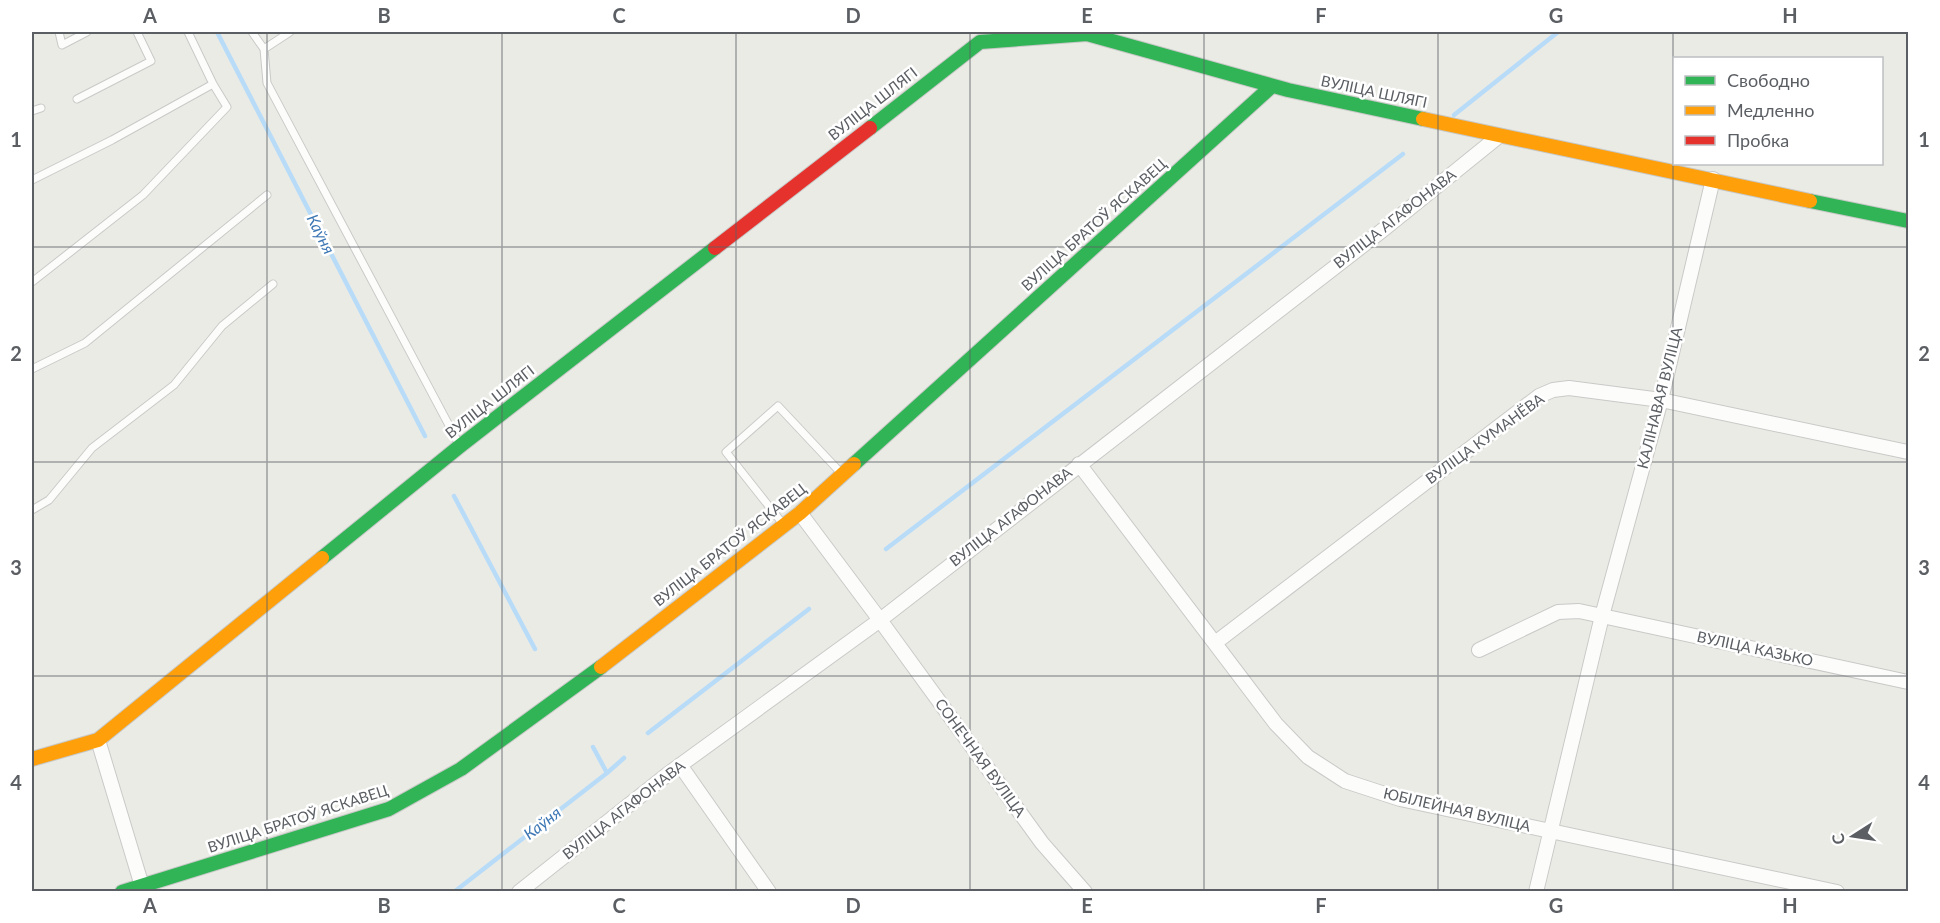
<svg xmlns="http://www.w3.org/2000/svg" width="1940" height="923" viewBox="0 0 1940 923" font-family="Lato,sans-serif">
  <rect width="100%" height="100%" fill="#ebebe6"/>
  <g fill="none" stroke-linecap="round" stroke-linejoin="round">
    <path stroke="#b8dcf8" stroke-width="4.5" d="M217 32 425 436
      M1454 115 1558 32
      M454 496 535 649
      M886 549 1403 154
      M648 733 809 609
      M607 773 624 758
      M454 892 607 773 593 747"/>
    <defs>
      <path id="lane" d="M59 32 62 45 87 32
        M252 32 264 49 267 83 460 446
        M264 49 290 32
        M77 99 151 61 137 32
        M32 111 41 108
        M32 180 112 140 213 84
        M32 282 143 195 227 107 213 84 188 32
        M32 369 85 343 267 195
        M32 510 49 500 92 448 174 385 222 326 273 284
        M783 524 726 452 778 406 841 473"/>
      <path id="street" d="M1079 464 1276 724 1308 757 1345 781 1400 799 1837 892
        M800 513 880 620 1042 843 1085 892
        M1215 643 1539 396 1553 390 1569 388 1661 400 1908 452
        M1479 650 1558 612 1579 611 1908 682
        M98 740 142 886 146 892
        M680 765 769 892
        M519 892 668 774 880 620 1384 229 1499 136
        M1536 892 1602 616 1661 400 1713 179"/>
      <path id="fast" d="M870 128 980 42 1087 34 1288 90 1423 119
        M1810 201 1908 221
        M854 464 1272 86
        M322 558 460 446 715 248
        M122 892 389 809 461 769 601 667"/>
      <path id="slow" d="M1423 119 1810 201
        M601 667 800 513 854 464
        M32 759 98 740 322 558"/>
      <path id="jam" d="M715 248 870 128"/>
    </defs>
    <use href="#lane" stroke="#c9c9c8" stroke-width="9"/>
    <use href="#street" stroke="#c9c9c8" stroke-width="16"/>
    <use href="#fast" stroke="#c7c8c6" stroke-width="16"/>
    <use href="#slow" stroke="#c7c8c6" stroke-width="16"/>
    <use href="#jam" stroke="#c7c8c6" stroke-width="16"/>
    <use href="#lane" stroke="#fcfcfb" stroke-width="7"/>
    <use href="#street" stroke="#fcfcfb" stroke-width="14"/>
    <use href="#fast" stroke="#30b455" stroke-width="14"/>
    <use href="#slow" stroke="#ff9f0a" stroke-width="14"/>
    <use href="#jam" stroke="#e5322d" stroke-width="14"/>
  </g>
  <path fill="none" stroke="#5b5f64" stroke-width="1.5" stroke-opacity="0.55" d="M267 32V892M502 32V892M736 32V892M970 32V892M1204 32V892M1438 32V892M1673 32V892M32 247H1908M32 462H1908M32 676H1908"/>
  <g text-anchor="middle" stroke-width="5" stroke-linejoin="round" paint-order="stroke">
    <g font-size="15" fill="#5b5f64" stroke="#fff">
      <text transform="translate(1374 92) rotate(12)" y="5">ВУЛІЦА ШЛЯГІ</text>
      <text transform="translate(873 104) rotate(-38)" y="5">ВУЛІЦА ШЛЯГІ</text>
      <text transform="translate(1395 219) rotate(-38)" y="5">ВУЛІЦА АГАФОНАВА</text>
      <text transform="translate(1094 225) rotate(-42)" y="5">ВУЛІЦА БРАТОЎ ЯСКАВЕЦ</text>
      <text transform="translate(1660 398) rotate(-76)" y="5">КАЛІНАВАЯ ВУЛІЦА</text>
      <text transform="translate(490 402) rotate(-38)" y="5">ВУЛІЦА ШЛЯГІ</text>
      <text transform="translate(1485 439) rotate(-36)" y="5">ВУЛІЦА КУМАНЁВА</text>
      <text transform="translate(1011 517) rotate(-38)" y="5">ВУЛІЦА АГАФОНАВА</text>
      <text transform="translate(730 545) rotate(-38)" y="5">ВУЛІЦА БРАТОЎ ЯСКАВЕЦ</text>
      <text transform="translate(1755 649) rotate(12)" y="5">ВУЛІЦА КАЗЬКО</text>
      <text transform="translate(980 758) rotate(54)" y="5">СОНЕЧНАЯ ВУЛІЦА</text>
      <text transform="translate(624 810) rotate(-38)" y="5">ВУЛІЦА АГАФОНАВА</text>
      <text transform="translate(1457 810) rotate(13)" y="5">ЮБІЛЕЙНАЯ ВУЛІЦА</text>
      <text transform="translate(298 819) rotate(-18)" y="5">ВУЛІЦА БРАТОЎ ЯСКАВЕЦ</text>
    </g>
    <g font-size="16" font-style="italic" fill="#3d77b4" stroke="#fff">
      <text transform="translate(321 234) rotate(63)" y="6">Каўня</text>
      <text transform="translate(542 823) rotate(-38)" y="6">Каўня</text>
    </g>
  </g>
  <rect width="1940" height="923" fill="none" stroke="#ffffff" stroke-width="66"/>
  <rect x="1673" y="57" width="210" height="108" fill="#ffffff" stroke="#bdbfc1" stroke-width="1.5"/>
  <rect x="1685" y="76" width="30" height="9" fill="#30b455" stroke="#bdbfc1" stroke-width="1.5"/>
  <text x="1727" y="87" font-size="18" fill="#5b5f64">Свободно</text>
  <rect x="1685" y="106" width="30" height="9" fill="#ff9f0a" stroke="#bdbfc1" stroke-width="1.5"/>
  <text x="1727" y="117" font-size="18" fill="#5b5f64">Медленно</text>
  <rect x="1685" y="136" width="30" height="9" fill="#e5322d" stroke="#bdbfc1" stroke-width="1.5"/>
  <text x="1727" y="147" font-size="18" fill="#5b5f64">Пробка</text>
  <g transform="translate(1853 836) rotate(258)" stroke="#ffffff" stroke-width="4.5" paint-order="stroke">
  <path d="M0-4.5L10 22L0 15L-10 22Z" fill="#5b5f64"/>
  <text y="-9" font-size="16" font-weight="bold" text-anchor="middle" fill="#5b5f64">С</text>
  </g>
  <rect x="33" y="33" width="1874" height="857" fill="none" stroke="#5b5f64" stroke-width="2"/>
  <g font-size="20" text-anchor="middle" font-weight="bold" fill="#5b5f64">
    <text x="150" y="23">A</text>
    <text x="384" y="23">B</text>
    <text x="619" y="23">C</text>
    <text x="853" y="23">D</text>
    <text x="1087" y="23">E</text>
    <text x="1321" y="23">F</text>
    <text x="1556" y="23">G</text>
    <text x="1790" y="23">H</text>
    <text x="16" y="147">1</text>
    <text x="1924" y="147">1</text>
    <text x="16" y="361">2</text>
    <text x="1924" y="361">2</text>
    <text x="16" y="575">3</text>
    <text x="1924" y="575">3</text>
    <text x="16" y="790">4</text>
    <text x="1924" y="790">4</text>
    <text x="150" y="913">A</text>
    <text x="384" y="913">B</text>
    <text x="619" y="913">C</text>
    <text x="853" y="913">D</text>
    <text x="1087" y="913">E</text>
    <text x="1321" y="913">F</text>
    <text x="1556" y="913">G</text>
    <text x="1790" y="913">H</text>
  </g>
</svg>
